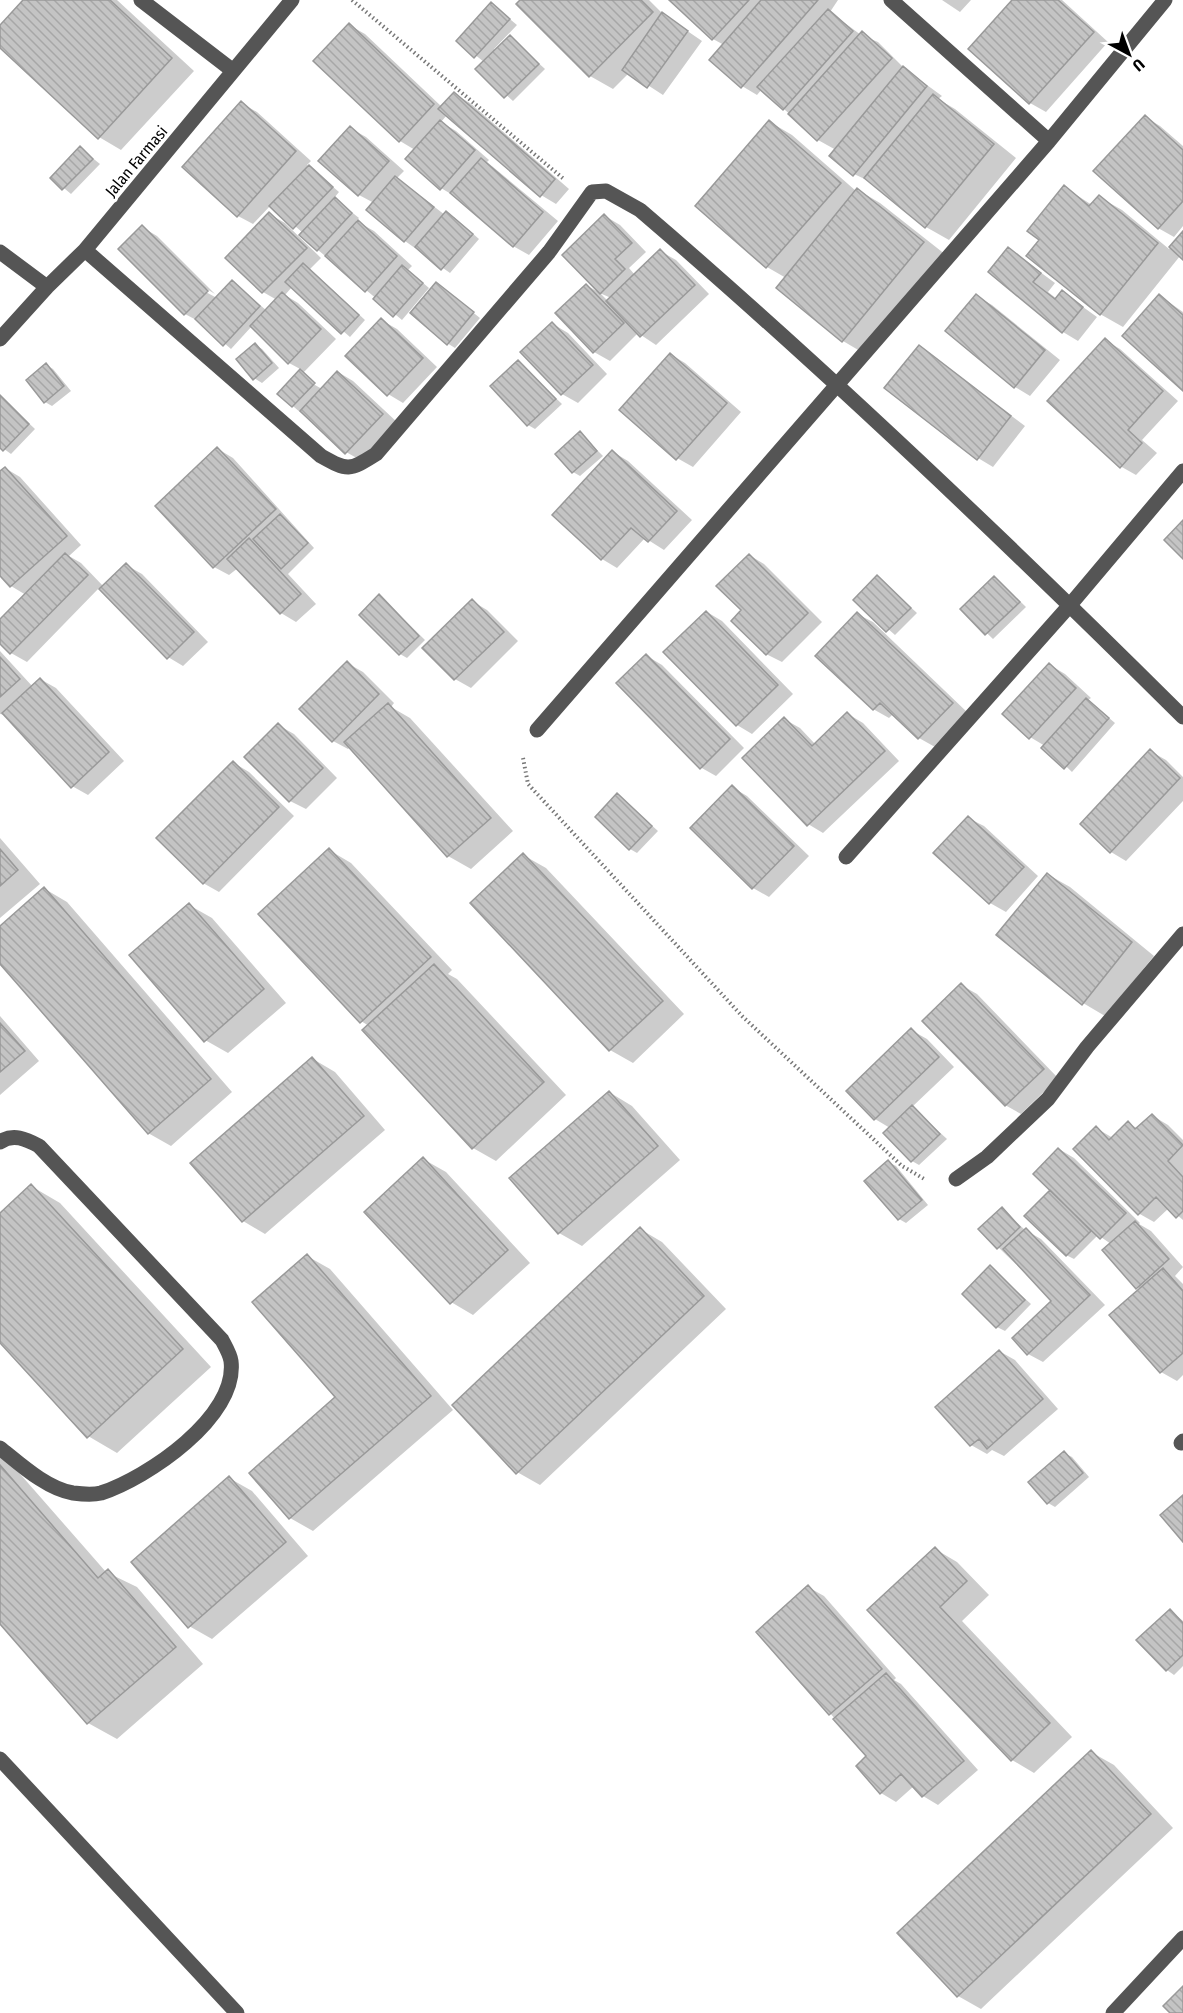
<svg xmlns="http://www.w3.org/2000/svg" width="1183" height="2013" viewBox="0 0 1183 2013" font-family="'Fira Sans Condensed',sans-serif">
  <defs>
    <pattern id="building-back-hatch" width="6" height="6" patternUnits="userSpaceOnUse" patternTransform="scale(1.5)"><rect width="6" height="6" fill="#c4c4c4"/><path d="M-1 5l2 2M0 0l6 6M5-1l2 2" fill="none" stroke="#a7a7a7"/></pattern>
  </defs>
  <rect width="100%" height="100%" fill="#fff"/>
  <path fill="#0003" fill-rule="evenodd" d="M25 0H117L194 71 121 150 99 137 0 46V27Z
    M522 0H649L664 15 702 41 663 95 629 73 613 89 590 76Z
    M671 0H838L830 12 861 35 878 42 905 69 942 96 938 99 955 109 1016 158 949 240 926 227 871 182 854 174 836 150 818 140 762 89 757 95 742 86 724 45 713 39Z
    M942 0H971L960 12Z
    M1015 0H1062L1108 42 1046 112 1030 103 970 49Z
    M492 4 517 25 494 49 496 51 510 37 545 69 513 101 477 69 484 62 458 41Z
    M349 25 365 34 442 107 454 94 470 103 569 189 556 204 541 195 447 115 441 122 456 131 489 160 487 162 558 221 529 255 513 246 456 197 441 188 415 150 400 141Z
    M241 103 257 112 311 161 307 165 339 192 334 198 359 218 356 221 374 231 412 266 408 270 429 288 402 320 318 250 303 233 271 205 253 224 238 216Z
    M1145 117 1160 126 1183 146V226L1174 237 1158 228Z
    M770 122 792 135 856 191 858 190 880 203 946 255 865 354 843 341 778 288 786 278 767 267 697 205Z
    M350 128 366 137 404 171 397 178 445 215 454 217 479 239 450 273 405 241 374 203 359 195 321 161Z
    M80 148 100 164 71 194 52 178Z
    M1064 187 1092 205 1099 197 1122 210 1169 249 1183 233V258L1180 256 1123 327 1100 314 1041 240Z
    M269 214 285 223 321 258 310 269 365 320 350 337 292 287 285 295 298 303 336 339 303 373 313 380 309 378 308 381 322 389 338 372 353 381 398 423 362 461 346 452 279 394 302 370 289 363 252 326 231 349 200 322 185 314 142 227 157 236 215 294 202 286 200 289 217 298 232 281 267 311 277 300 263 292 227 258Z
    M605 216 620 225 646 252 629 268 635 275 660 251 676 260 709 294 656 345 638 333 610 361 594 352 586 285 600 293ZM601 294H602L611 298 608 301Z
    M1009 249 1055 283 1048 292 1057 299 1062 292 1097 317 1078 341 1063 332Z
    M437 284 480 318 455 348 447 343Z
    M976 296 992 305 1060 360 1030 396 1015 387Z
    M1160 296 1183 312V389Z
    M381 320 397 329 437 367 403 403 388 394Z
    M553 324 568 333 607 374 578 403 562 394 523 352Z
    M1105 340 1120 349 1178 401 1142 440 1157 453 1136 475 1120 466Z
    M255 345 262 349 279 368 262 383 254 378Z
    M919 347 1025 426 993 467 978 458Z
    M670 354 685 363 741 412 693 467 677 458Z
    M518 362 562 404 535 429 528 425Z
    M46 365 53 369 71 391 52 406 45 402Z
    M0 396 35 429 11 454 0 446Z
    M580 433 603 456 580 476 573 472Z
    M218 449 233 458 314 548 288 574 316 604 296 622 281 613 238 568 229 575 214 567Z
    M613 452 628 461 692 520 664 550 645 538 617 568 602 559 554 515Z
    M5 468 20 477 81 545 69 556 81 563 104 587 126 565 142 574 208 642 183 666 168 657 99 588 27 662 11 653 0 642V621L26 595 11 586 0 574V473Z
    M749 555 764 564 822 622 782 662 766 654 743 610Z
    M878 577 917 613 895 635 855 600Z
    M995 577 1026 607 993 639 962 609Z
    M380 596 425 640 407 658 400 654Z
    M472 601 487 610 518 641 471 688 455 679 424 648Z
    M707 612 722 621 793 694 752 734 737 725 666 652Z
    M857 614 873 622 968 713 935 747 919 738 894 713 889 718 873 709Z
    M0 651 33 687 40 679 56 688 124 761 88 795 72 786 5 715 0 714Z
    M647 656 662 665 744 748 716 776 700 767Z
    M347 663 363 672 394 703 391 707 410 718 513 831 471 869 448 856 350 747 348 749 333 741Z
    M1050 665 1065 674 1091 698 1088 700 1115 723 1072 772 1045 746 1030 737Z
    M848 714 863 723 899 761 823 833 808 824 784 719 800 728 816 745Z
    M278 725 294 734 337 778 306 809 290 801Z
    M1150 751 1166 760 1183 777V801L1126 861 1111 852Z
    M234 763 249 772 294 816 219 892 203 883Z
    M732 787 747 796 809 856 769 897 753 888 692 828Z
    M618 795 658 831 637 853 630 849Z
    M968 818 984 826 1038 876 1006 912 990 903 936 853Z
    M0 838 40 884 0 918Z
    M329 850 351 863 452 970 448 974 457 979 566 1095 496 1161 473 1148 369 1026 361 1021Z
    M523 855 546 868 684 1014 633 1063 610 1050Z
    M1047 874 1070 887 1154 956 1105 1016 1083 1003Z
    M45 889 67 902 232 1092 171 1146 148 1133 0 962V928Z
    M189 905 212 918 286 1003 228 1053 205 1040Z
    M961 985 977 994 1058 1078 1021 1114 1005 1105Z
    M0 1016 39 1061 0 1095Z
    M911 1030 927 1039 954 1067 912 1107 947 1139 919 1165 912 1161 890 1128 875 1119 848 1091Z
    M313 1059 335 1072 385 1130 265 1234 243 1221Z
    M609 1092 632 1106 680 1160 582 1246 559 1233Z
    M1153 1116 1168 1125 1183 1140V1220L1169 1208 1154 1222 1138 1213 1096 1128 1113 1138 1129 1123 1138 1129Z
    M1059 1149 1074 1158 1140 1223 1139 1224 1151 1231 1183 1267 1175 1276 1183 1284V1375L1177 1381 1161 1372 1140 1290 1111 1244 1098 1235 1074 1259 1066 1255 1052 1190Z
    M423 1159 446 1172 530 1263 473 1315 451 1302Z
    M888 1162 896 1166 928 1205 906 1223 899 1219Z
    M31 1186 60 1203 211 1367 117 1453 88 1436 0 1340V1215Z
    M1002 1209 1025 1230 1041 1239 1105 1305 1043 1362 1028 1354 1054 1301 998 1247Z
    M640 1229 662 1242 726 1309 540 1485 517 1472Z
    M307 1256 330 1269 453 1410 313 1531 290 1518 251 1473 337 1398Z
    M990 1267 1031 1304 1005 1331 997 1327Z
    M999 1351 1015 1360 1058 1409 1004 1456 992 1450 987 1454 971 1445 937 1407Z
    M0 1451 106 1572 137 1587 203 1664 117 1739 88 1723 0 1622Z
    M1064 1453 1072 1457 1089 1477 1055 1507 1048 1503Z
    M229 1478 252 1491 308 1556 212 1639 189 1626Z
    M935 1549 957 1562 989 1595 962 1621 1072 1737 1034 1773 1012 1760 869 1611Z
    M808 1587 824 1596 896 1678 894 1680 901 1684 978 1770 938 1805 923 1796 914 1786 896 1802 881 1793 868 1756 758 1632Z
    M1170 1610 1183 1621V1666L1174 1675 1167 1670Z
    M1091 1752 1114 1765 1173 1828 981 2009 958 1996 899 1933Z"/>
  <path fill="url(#building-back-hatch)" stroke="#999" stroke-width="1.5" d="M23 0H110L172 58 98 139 0 48V25Z
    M520 0H641L653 12 589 77 516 4Z
    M669 0H749L712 40Z
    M761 0H818L741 88 709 60Z
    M1012 0H1058L1094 32 1029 104 968 49Z
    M491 2 510 19 474 58 456 41Z
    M828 9 853 31 783 110 757 87Z
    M662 12 688 31 647 88 622 70Z
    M349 23 434 104 399 142 313 61Z
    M862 31 892 58 817 141 788 114Z
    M510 35 539 64 504 98 475 69Z
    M903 66 927 86 853 176 829 156Z
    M454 92 555 179 540 197 438 109Z
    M933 94 994 144 925 228 864 178Z
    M241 101 296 151 237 217 182 167Z
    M1145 115 1183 150V201L1158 229 1093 171Z
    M440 120 475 150 440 190 405 159Z
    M769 120 841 183 766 268 695 206Z
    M350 126 389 161 358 196 318 161Z
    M80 146 93 159 62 190 50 178Z
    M481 158 543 212 513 247 450 193Z
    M309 165 333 187 293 229 269 206Z
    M395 176 434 207 404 242 366 210Z
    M1064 185 1089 206 1099 195 1158 243 1100 315 1026 256 1039 240 1027 231Z
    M857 188 924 242 842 342 776 288Z
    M335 197 352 213 317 251 299 235Z
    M446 211 473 234 441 270 415 247Z
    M269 212 307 248 262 293 225 258Z
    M604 214 632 243 615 259 625 269 600 294 562 255Z
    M358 220 397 256 365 292 325 256Z
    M142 225 208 291 184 315 118 249Z
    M1183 231V260L1169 247Z
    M1008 247 1041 273 1033 282 1055 299 1062 290 1083 307 1062 333 988 272Z
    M660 249 695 285 640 337 606 301Z
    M303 263 359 315 341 334 285 282Z
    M402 265 423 283 393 317 373 299Z
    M232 280 260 306 223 346 195 319Z
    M436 282 474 312 447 345 410 313Z
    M586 284 624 323 593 353 555 313Z
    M282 292 321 329 288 364 250 326Z
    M976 294 1045 350 1014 388 945 331Z
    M1159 294 1183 315V391L1122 336Z
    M381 318 423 358 387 396 345 356Z
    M552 322 593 365 561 395 520 352Z
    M1105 338 1163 391 1128 430 1142 443 1120 468 1047 401Z
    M255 343 272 363 253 380 236 359Z
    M919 345 1011 416 977 460 884 388Z
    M670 353 727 403 676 460 619 410Z
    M518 360 556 399 527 426 490 386Z
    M46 363 64 386 44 403 26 380Z
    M300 369 315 383 292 407 277 394Z
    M337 371 383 414 345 454 300 411Z
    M0 395 29 424 3 451 0 448Z
    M580 431 597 451 572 473 555 454Z
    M217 447 276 509 213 568 155 506Z
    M612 450 677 511 648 542 631 528 601 560 552 515Z
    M5 467 67 536 10 587 0 576V471Z
    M280 514 308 543 281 569 253 539Z
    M1183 520V559L1164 540Z
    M249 538 301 594 280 614 227 559Z
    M65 553 88 575 10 654 0 644V619Z
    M749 554 808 613 766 655 731 621 741 610 716 586Z
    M126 563 194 632 167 659 99 589Z
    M877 575 911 608 886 632 853 600Z
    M994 576 1020 602 985 635 960 609Z
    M379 594 419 636 399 655 359 615Z
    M472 599 504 632 454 680 422 648Z
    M706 611 778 685 736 726 663 652Z
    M857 612 953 703 918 739 880 703 873 710 815 656Z
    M646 654 730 739 700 769 616 683Z
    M0 657 20 679 0 697Z
    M347 661 379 694 332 742 299 709Z
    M1049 663 1076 688 1029 739 1002 714Z
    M40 678 109 752 71 788 2 713Z
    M1086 698 1109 718 1064 769 1041 748Z
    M388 703 491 818 447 857 344 742Z
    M847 712 885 751 807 826 742 758 784 717 812 746Z
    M278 723 323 768 289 802 244 757Z
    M1150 749 1180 778 1110 853 1080 824Z
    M233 761 279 807 203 884 156 838Z
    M732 785 794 846 752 889 690 828Z
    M617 793 652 826 629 850 595 817Z
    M968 816 1024 867 989 904 933 853Z
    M329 848 431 957 360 1023 258 914Z
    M0 849 18 870 0 886Z
    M523 853 663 1001 609 1051 470 903Z
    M1047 873 1132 942 1082 1005 996 935Z
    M44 887 211 1079 148 1134 0 964V926Z
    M189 903 264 989 204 1042 129 955Z
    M434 964 544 1082 472 1149 362 1030Z
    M961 983 1044 1069 1005 1106 922 1021Z
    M0 1023 25 1051 0 1072Z
    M911 1028 939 1057 874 1120 846 1091Z
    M312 1057 364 1116 242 1222 190 1163Z
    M609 1091 658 1146 558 1234 509 1178Z
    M912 1105 940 1134 911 1162 883 1133Z
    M1152 1114 1183 1145 1168 1161 1183 1177V1211L1176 1218 1156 1197 1138 1215 1073 1149 1096 1126 1109 1140 1128 1121 1135 1129Z
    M1058 1148 1126 1213 1100 1239 1033 1174Z
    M423 1157 508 1250 450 1304 364 1212Z
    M888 1160 922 1200 898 1220 864 1181Z
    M31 1184 183 1349 87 1438 0 1343V1213Z
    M1050 1190 1091 1231 1066 1256 1024 1216Z
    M1002 1207 1020 1227 997 1249 978 1229Z
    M1135 1221 1169 1259 1136 1289 1102 1250Z
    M640 1227 704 1296 516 1474 452 1405Z
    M1026 1228 1090 1295 1027 1355 1012 1338 1051 1301 1003 1249Z
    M307 1254 431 1396 289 1519 249 1473 335 1397 252 1302Z
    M990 1265 1025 1300 996 1328 962 1294Z
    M1163 1268 1183 1291V1353L1160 1373 1109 1315Z
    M999 1350 1043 1399 987 1449 979 1439 970 1446 935 1407Z
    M1064 1451 1083 1473 1047 1504 1028 1482Z
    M0 1465 98 1578 108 1569 176 1647 87 1724 0 1624Z
    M229 1476 286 1542 188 1628 131 1562Z
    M1183 1495V1542L1160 1515Z
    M935 1547 967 1581 940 1607 1050 1723 1011 1761 867 1610Z
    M808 1585 882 1669 829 1715 756 1632Z
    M1170 1609 1183 1623V1655L1166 1671 1136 1640Z
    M886 1673 964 1761 922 1797 901 1774 880 1794 856 1766 866 1756 833 1719Z
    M1091 1750 1151 1814 957 1997 897 1933Z
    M1183 1986V2013H1170L1163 2006Z"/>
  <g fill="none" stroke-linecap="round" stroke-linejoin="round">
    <path stroke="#777" stroke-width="4" stroke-dasharray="1.5 3" stroke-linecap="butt" d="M352 0 565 180
      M523 758 528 784 742 1016 902 1166 926 1180"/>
    <path stroke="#555" stroke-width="15" d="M141 0 232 70
      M891 0 1049 141
      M85 250 321 456C348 471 349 471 376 454L549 252 592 192 606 191 640 210C828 371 1007 542 1183 717
      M0 252 47 287
      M0 339 47 287 85 250 292 0
      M537 730 1049 141 1165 0
      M846 857 1070 605 1183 471
      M0 1142C13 1133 26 1139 39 1146L222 1340C225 1346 230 1354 231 1361 238 1417 147 1478 101 1493 93 1495 81 1494 73 1493 47 1489 20 1464 0 1448
      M956 1179 987 1157 1048 1099 1087 1047 1183 934
      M1181 1443 1183 1441
      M0 1759 237 2013
      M1113 2013 1183 1938"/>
  </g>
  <g text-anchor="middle" stroke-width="6" stroke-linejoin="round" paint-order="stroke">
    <g font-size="16" fill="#000" stroke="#fff">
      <text transform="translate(136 161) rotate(-50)" y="6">Jalan Farmasi</text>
    </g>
  </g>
  <g transform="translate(1129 54) rotate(139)" stroke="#ffffff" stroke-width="4.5" paint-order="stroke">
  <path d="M0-4.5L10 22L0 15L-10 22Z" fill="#000000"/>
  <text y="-9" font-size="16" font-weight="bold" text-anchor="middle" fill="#000000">U</text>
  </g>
</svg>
